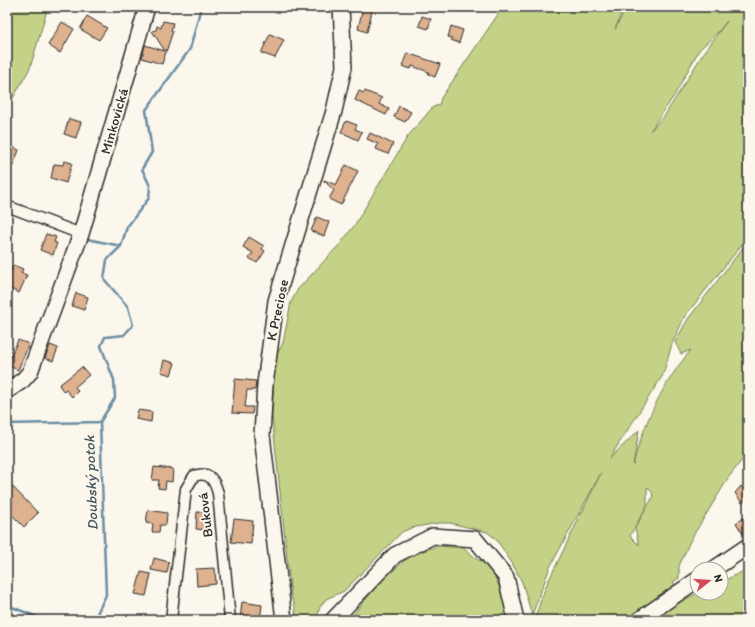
<svg xmlns="http://www.w3.org/2000/svg" width="755" height="627" viewBox="0 0 755 627" font-family="Itim,sans-serif">
  <rect width="100%" height="100%" fill="#fbf7ec"/>
  <filter id="ink" filterUnits="userSpaceOnUse"><feTurbulence type="fractalNoise" baseFrequency=".025" numOctaves="2"/><feDisplacementMap in="SourceGraphic" scale="8" xChannelSelector="R" yChannelSelector="G"/><feConvolveMatrix kernelMatrix="1 2 1 2 8 2 1 2 1" color-interpolation-filters="sRGB"/></filter>
  <g filter="url(#ink)">
    <path fill="#c3d286" stroke="#777e58" fill-rule="evenodd" d="M14 7H48L30 68 8 107 7 21Z
      M503 7H624L615 29 627 7H748V237L685 316 672 344 663 375 609 459 639 430 633 465C644 422 663 383 691 350L681 354 675 342 688 319 748 241V452L729 477 691 539 679 566V578L673 582 680 590 631 620H534L546 586 601 473 550 567 532 615 522 582 512 563 496 539 487 532 450 523H438L411 528 402 532 344 591 326 599 320 607 316 620H296L295 607 291 596 272 415 275 358 283 343 291 302 298 289 340 244 354 226 408 136 433 107 439 105 441 98ZM727 21 701 57 665 115 650 131 674 96 699 50 718 32ZM647 487 652 492 653 497 635 528 639 545 630 536 647 505Z
      M438 546 464 548 477 559 490 566 503 595 509 620H349L379 583 411 555Z
      M748 569V620H654L674 605 698 593H721V582Z"/>
    <g fill="none" stroke-linecap="round" stroke-linejoin="round">
      <path stroke="#6b8da4" stroke-width="2.5" d="M87 239 121 246
        M7 424 100 422
        M7 605 37 617 65 620
        M94 620 106 595 100 422 115 398 114 380 101 346 105 337 124 335 133 325 128 307 104 279 107 260 121 246 127 227 149 198 150 186 142 169 152 152 146 110 190 49 201 7"/>
    </g>
    <path fill="#deb18f" stroke="#2b2b2b" d="M363 7H373L367 32 358 29Z
      M87 16 107 28 99 40 80 29Z
      M422 16 431 19 428 29 419 26Z
      M163 21 173 23 171 31H173L162 64 142 58 145 45 165 51 152 31 156 30 157 26 161 28Z
      M62 22 74 29 60 53 48 45Z
      M451 26 463 30 459 43 451 40 452 38 448 37Z
      M270 34 284 40 275 58 261 53Z
      M407 53 440 64 435 77 428 74 429 72 412 66 411 69 402 66Z
      M359 91 364 93 365 91 382 98 379 104 389 109 386 115 355 100Z
      M399 106 411 112 405 122 394 117Z
      M69 119 81 122 76 138 64 134Z
      M346 121 357 125 355 129 362 132 358 140 341 132Z
      M370 133 393 144 388 154 376 149 378 144 367 139Z
      M10 146 19 150 13 166 7 164V152Z
      M64 161 72 163 66 183 51 178 54 164 63 165Z
      M346 165 358 171 341 205 329 199 334 190 324 181V180L336 185Z
      M317 217 329 222 324 236 311 231Z
      M46 234 56 237 54 242 57 243 53 255 40 250Z
      M249 237 264 246 262 249 265 251 257 263 249 258 253 253 243 247Z
      M13 265 23 269 21 273 27 275 19 293 7 287V280Z
      M76 293 88 297 84 310 72 306Z
      M18 340 29 344 18 370 7 365Z
      M50 345 58 348 53 361 45 358Z
      M164 360 175 363 171 375 161 372Z
      M82 367 89 375 75 387 78 391 72 397 66 390 64 392 59 385Z
      M235 379 256 381 255 390H247L245 407H253L252 414 232 413Z
      M138 410 152 412 151 422 136 419Z
      M154 467 173 469 172 482 166 481 165 489 158 488 159 480H152Z
      M7 481 38 513 24 527 7 510Z
      M741 486 748 496V498L742 503 735 493Z
      M148 510 167 513 166 525H160L159 532H152L153 524 146 523Z
      M197 512 208 513 206 530 196 529Z
      M748 515V531L743 534 736 523Z
      M234 519 253 521 251 544 231 542Z
      M154 558 169 562 167 573 151 570Z
      M215 568 216 584 197 586 196 569Z
      M141 572 151 574 146 596 135 594Z
      M242 602 262 605 260 620H240Z"/>
    <g fill="none" stroke-linecap="round" stroke-linejoin="round">
      <defs>
        <path id="street" d="M7 206 81 234
          M171 620 186 489 194 476C209 471 214 479 218 493L230 620"/>
        <path id="secondary" d="M7 391 23 380 30 372 81 234 147 7
          M714 569 748 546
          M284 620 262 435 265 384 276 301 334 111 344 67 341 7
          M333 620 395 555 433 536 475 539 506 577 516 620
          M639 620 697 580"/>
      </defs>
      <use href="#street" stroke="#2b2b2b" stroke-width="13"/>
      <use href="#secondary" stroke="#2b2b2b" stroke-width="18"/>
      <use href="#street" stroke="#fbf7ec" stroke-width="10"/>
      <use href="#secondary" stroke="#fbf7ec" stroke-width="15"/>
    </g>
  </g>
  <g text-anchor="middle" stroke-width="3.5" stroke-linejoin="round" paint-order="stroke">
    <g font-size="14" fill="#2b2b2b" stroke="#fbf7ec">
      <text transform="translate(114 121) rotate(-74)" y="5">Minkovická</text>
      <text transform="translate(277 310) rotate(-78)" y="5">K Preciose</text>
      <text transform="translate(205 515) rotate(-97)" y="5">Buková</text>
    </g>
    <g font-size="15" font-style="italic" fill="#46545e" stroke="#fbf7ec">
      <text transform="translate(91 483) rotate(-92)" y="5">Doubský potok</text>
    </g>
  </g>
  <rect width="755" height="627" fill="none" stroke="#fbf7ec" stroke-width="24"/>
  <rect x="12" y="12" width="731" height="603" fill="none" stroke="#2b2b2b" stroke-width="1.5" filter="url(#ink)"/>
  <g transform="translate(709 581) rotate(73)"><circle r="19" fill="#fbf7ec" stroke="#a8a59f"/>
  <path d="M0-3L7 15L0 10L-7 15Z" fill="#d1495b"/>
  <text y="-6" font-size="11" font-weight="bold" text-anchor="middle" fill="#2b2b2b">N</text>
  </g>
</svg>
